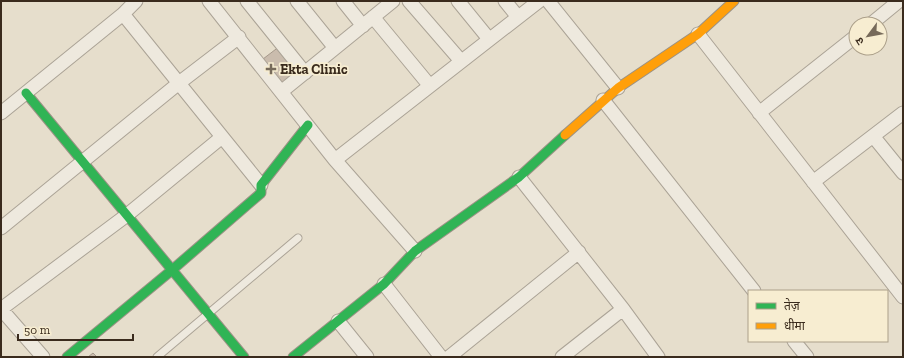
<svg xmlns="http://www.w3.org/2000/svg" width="904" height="358" viewBox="0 0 904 358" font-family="'Zilla Slab','Noto Sans Devanagari',serif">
  <rect width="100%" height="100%" fill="#e6decc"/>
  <path fill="#cabcad" stroke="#a6998b" d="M280 46 291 60 287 64 296 75 283 85 263 59Z
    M93 353 97 357H88Z"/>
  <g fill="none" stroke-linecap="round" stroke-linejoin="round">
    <defs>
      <path id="lane" d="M157 357 298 238"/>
      <path id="street" d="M209 1 335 160 415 251
        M247 1 305 73
        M297 1 335 48
        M343 1 363 26
        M409 1 461 61
        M458 1 489 39
        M505 1 518 17
        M548 1 618 88
        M123 14 261 185
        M373 17 430 86
        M871 24 899 1
        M698 34 903 297
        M281 92 393 1
        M603 100 754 291
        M1 113 123 14 136 1
        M759 113 856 36
        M873 136 903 173
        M335 160 539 1
        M519 177 623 309 658 357
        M813 182 903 113
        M1 228 179 83 239 37
        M384 284 441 357
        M1 309 127 215 222 137
        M1 309 43 357
        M338 321 367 357
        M794 341 807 357
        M449 357 579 252
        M562 357 623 309"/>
      <path id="fast" d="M26 93 244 357
        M67 357 172 270 261 193V185L308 125
        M293 357 384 284 415 251 519 177 565 135"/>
      <path id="slow" d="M565 135 618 88 698 34 734 1"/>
    </defs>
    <use href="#lane" stroke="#aba396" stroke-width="9"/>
    <use href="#street" stroke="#aba396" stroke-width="15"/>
    <use href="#fast" stroke="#9b9285" stroke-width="11"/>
    <use href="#slow" stroke="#9b9285" stroke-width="11"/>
    <use href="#lane" stroke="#eee9de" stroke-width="7"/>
    <use href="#street" stroke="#eee9de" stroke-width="13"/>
    <use href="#fast" stroke="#30b455" stroke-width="9"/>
    <use href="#slow" stroke="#ff9f0a" stroke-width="9"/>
  </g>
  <path fill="#766a5a" stroke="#f7edd1" stroke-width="1.5" d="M269 63h4v4h4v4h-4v4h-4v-4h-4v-4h4z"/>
  <g text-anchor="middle" stroke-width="3.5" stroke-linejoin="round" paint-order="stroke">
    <g font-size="14" font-weight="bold" fill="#3a2b1d" stroke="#f7edd1" text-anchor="start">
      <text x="280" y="74">Ekta Clinic</text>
    </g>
  </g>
  <rect width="904" height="358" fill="none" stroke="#3a2b1d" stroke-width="4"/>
  <rect x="748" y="290" width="140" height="52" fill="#f7edd1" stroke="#ab9f89"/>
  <rect x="756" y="303" width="20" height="6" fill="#30b455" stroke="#ab9f89"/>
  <text x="784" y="310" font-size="12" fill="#3a2b1d">तेज़</text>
  <rect x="756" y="323" width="20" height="6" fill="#ff9f0a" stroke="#ab9f89"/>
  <text x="784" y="330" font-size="12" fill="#3a2b1d">धीमा</text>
  <g transform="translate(868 36) rotate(238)"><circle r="19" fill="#f7edd1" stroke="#ab9f89"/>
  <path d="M0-3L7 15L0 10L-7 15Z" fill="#766a5a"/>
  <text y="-6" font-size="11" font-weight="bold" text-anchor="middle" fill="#3a2b1d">उ</text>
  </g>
  <path d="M18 334v6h115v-6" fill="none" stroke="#3a2b1d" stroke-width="2"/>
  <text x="24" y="334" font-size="12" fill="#3a2b1d" stroke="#f7edd1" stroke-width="3" paint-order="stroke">50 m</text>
</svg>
